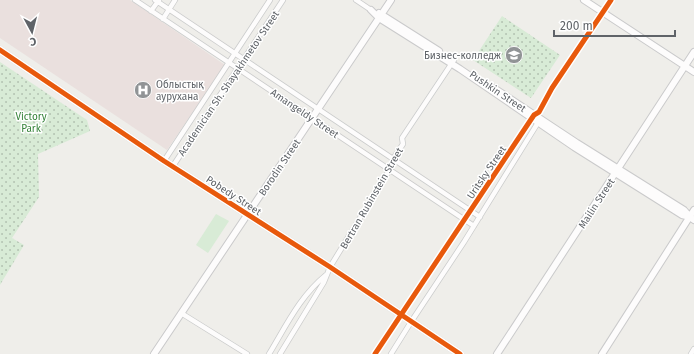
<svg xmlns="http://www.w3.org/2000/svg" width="694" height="354" viewBox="0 0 694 354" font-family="'Fira Sans',sans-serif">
  <defs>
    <pattern id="grass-dots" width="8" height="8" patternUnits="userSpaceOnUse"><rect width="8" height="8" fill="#d8ebd6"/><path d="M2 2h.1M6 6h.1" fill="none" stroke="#b2c2b1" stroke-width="1.8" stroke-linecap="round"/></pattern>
  </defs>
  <rect width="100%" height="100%" fill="#efeeea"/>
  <path fill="#eae0de" d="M0 0H130L225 65 167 150 0 38Z"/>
  <path fill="url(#grass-dots)" d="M502 16 560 55 531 98 473 60Z
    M0 62 87 120 90 131 38 154 39 197 12 238 24 245 0 285Z"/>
  <path fill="#d8ebd6" d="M216 214 229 221 208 253 196 245Z"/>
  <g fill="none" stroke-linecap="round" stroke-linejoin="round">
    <defs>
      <path id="street" d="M135 0 474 226
        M155 0 480 217
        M356 0 371 10
        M151 11 159 0
        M163 19 175 0
        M164 161 270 0
        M173 166 283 0
        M181 313 247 354
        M269 354C286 326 300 296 326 275
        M280 354 324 282 330 267 390 169 393 159 403 144 402 138 454 60
        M375 354 534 115 539 112 552 88 611 0
        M391 354 411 322 464 242 539 121
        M691 354 694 349"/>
      <path id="secondary" d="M584 0 694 72
        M371 10 379 18 460 69 574 147 682 215 690 217 694 220
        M379 13 439 51
        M0 50 164 161 330 267 460 354
        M494 88 577 143 684 210 690 217
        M154 354 391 0
        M497 354 694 52
        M602 354 694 210"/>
    </defs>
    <use href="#street" stroke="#cbcccc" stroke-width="6"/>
    <use href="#secondary" stroke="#cacacb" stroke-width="8"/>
    <use href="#street" stroke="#fdfcfc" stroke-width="4.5"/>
    <use href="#secondary" stroke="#fdfcfc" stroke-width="6"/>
    <defs>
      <path id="cycleway" d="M0 50 164 161 330 267 460 354
        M375 354 534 115 539 112 552 88 611 0"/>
    </defs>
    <use href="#cycleway" stroke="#fff" stroke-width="8"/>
    <use href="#cycleway" stroke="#e8590c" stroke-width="5"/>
  </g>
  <defs>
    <symbol id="university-disc" viewBox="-11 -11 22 22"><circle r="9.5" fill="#919496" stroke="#fff"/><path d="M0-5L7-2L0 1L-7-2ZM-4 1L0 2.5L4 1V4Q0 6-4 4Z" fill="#fff"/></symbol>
    <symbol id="hospital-disc" viewBox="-11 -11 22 22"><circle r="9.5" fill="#919496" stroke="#fff"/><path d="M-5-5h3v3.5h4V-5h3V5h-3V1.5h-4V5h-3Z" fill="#fff"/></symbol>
  </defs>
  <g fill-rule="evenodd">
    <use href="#university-disc" x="504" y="45" width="20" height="20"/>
    <use href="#hospital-disc" x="133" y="80" width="20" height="20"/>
  </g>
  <g text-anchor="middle" stroke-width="3" stroke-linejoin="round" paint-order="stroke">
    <g font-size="10" fill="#5f6368" stroke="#fff" text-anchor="end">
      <text x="501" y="59">Бизнес-колледж</text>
      <text x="156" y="88" text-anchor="start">Облыстық<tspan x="156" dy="12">аурухана</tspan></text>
    </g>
    <g font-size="10" fill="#5f6368" stroke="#fff">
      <text transform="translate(228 83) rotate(-56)" y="4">Academician Sh. Shayakhmetov Street</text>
      <text transform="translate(498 91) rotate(34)" y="4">Pushkin Street</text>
      <text transform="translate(305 113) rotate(34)" y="4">Amangeldy Street</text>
      <text transform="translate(279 167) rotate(-56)" y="4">Borodin Street</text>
      <text transform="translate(486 172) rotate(-56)" y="4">Uritsky Street</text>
      <text transform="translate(234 195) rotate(33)" y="4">Pobedy Street</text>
      <text transform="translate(371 198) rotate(-60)" y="4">Bertran Rubinstein Street</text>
      <text transform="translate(596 203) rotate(-57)" y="4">Mailin Street</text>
    </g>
    <g font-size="10" fill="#348238" stroke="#fff">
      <text x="31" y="120">Victory<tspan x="31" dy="12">Park</tspan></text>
    </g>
  </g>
  <g transform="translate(32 32) rotate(173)" stroke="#ffffff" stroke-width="3" paint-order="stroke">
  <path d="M0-3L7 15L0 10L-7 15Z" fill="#5f6368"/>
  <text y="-6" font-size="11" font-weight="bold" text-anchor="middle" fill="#5f6368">С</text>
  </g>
  <path d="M554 30v6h121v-6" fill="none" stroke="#5f6368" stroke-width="2"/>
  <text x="560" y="30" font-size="12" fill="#5f6368" stroke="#ffffff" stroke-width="3" paint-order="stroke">200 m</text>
</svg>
